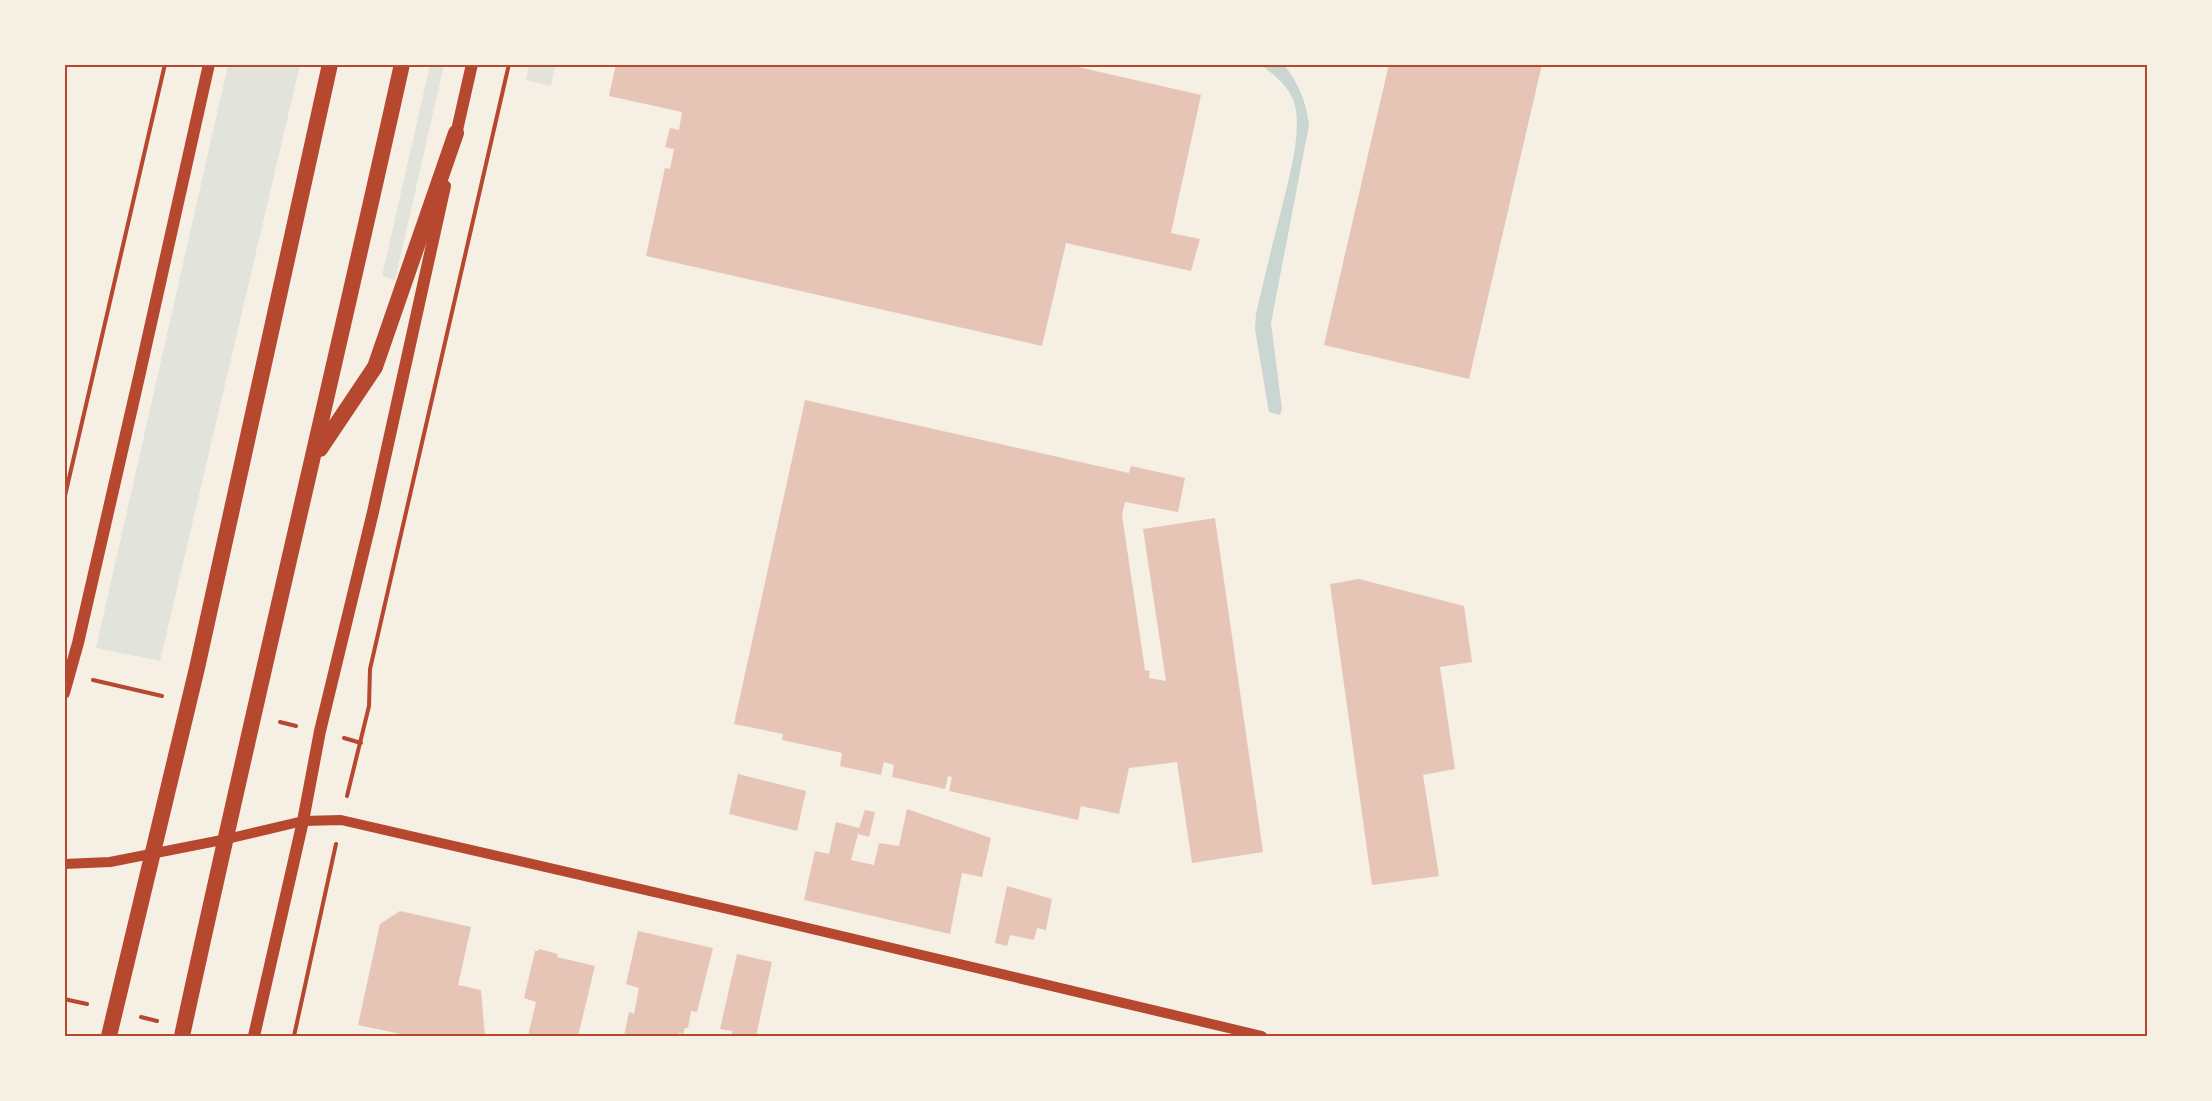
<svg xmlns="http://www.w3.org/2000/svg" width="2212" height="1101" viewBox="0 0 2212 1101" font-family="'Fira Sans',sans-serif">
  <rect width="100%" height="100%" fill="#f6efe4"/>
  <path fill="#e2e4dc" d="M228 65H300L160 661 96 648Z
    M430 65H444L395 280 382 276Z
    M529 65H555L551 86 526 80Z"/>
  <path fill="#c9d6d2" d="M1261 65H1284C1299 84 1306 101 1309 125L1271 323 1282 409 1280 415 1269 412 1255 330 1256 314C1264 280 1272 245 1281 211 1288 182 1302 135 1295 106 1291 88 1275 75 1261 65Z"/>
  <path fill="#e6c5b7" d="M616 64H1065L1201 95 1171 233 1200 239 1191 271 1066 243 1042 346 646 256 665 168 670 169 674 149 665 147 670 128 679 130 682 112 609 96Z
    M1389 64H1542L1469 379 1324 345Z
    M805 400 1129 473 1131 466 1185 478 1178 512 1125 502 1122 515 1145 670 1150 671 1149 678 1166 681 1143 529 1215 518 1263 852 1192 863 1177 762 1129 768 1119 814 1081 806 1078 820 949 791 952 777 948 776 945 789 892 777 894 765 884 762 881 775 840 766 842 753 782 740 783 734 734 724Z
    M1359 579 1464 606 1472 662 1440 667 1455 769 1423 775 1439 876 1372 885 1330 584Z
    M738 774 806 791 797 831 729 814Z
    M907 809 991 838 982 877 962 873 950 934 804 900 815 851 829 854 836 822 859 828 865 810 875 812 869 837 858 834 851 860 874 865 879 843 899 846Z
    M1007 886 1052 899 1046 930 1037 928 1034 940 1010 935 1007 946 995 943Z
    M400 911 471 927 458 985 481 990 485 1036H410L358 1025 380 924Z
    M638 931 713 948 697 1012 691 1011 688 1028H685L683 1034 678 1033 677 1036H624L629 1012 634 1014 639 988 626 984Z
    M539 949 558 954 557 957 595 966 578 1036H528L536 1002 524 998 535 951H538Z
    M737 954 772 962 756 1036H731L732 1031 720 1029Z"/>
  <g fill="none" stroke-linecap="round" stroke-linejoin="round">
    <path stroke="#b5482f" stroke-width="4" d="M64 500 165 64
      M93 680 162 696
      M280 722 296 726
      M344 738 361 743
      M347 796 369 706 370 669 509 64
      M64 999 87 1004
      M141 1017 157 1021
      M294 1036 336 844"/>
    <path stroke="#b5482f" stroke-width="10" d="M64 864 110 862 227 839 303 821 341 820 749 914 1262 1036"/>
    <path stroke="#b5482f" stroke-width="12" d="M455 139 472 64
      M64 693 78 643 139 377 209 64
      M254 1036 303 821 320 731 373 512 445 186"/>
    <path stroke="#b5482f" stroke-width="16" d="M320 449 375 367 456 133
      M109 1036 197 668 330 64
      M182 1036C252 712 330 389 402 64"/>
  </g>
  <rect width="2212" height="1101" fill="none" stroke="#f6efe4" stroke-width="132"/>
  <rect x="66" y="66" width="2080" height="969" fill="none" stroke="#b5482f" stroke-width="2"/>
</svg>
